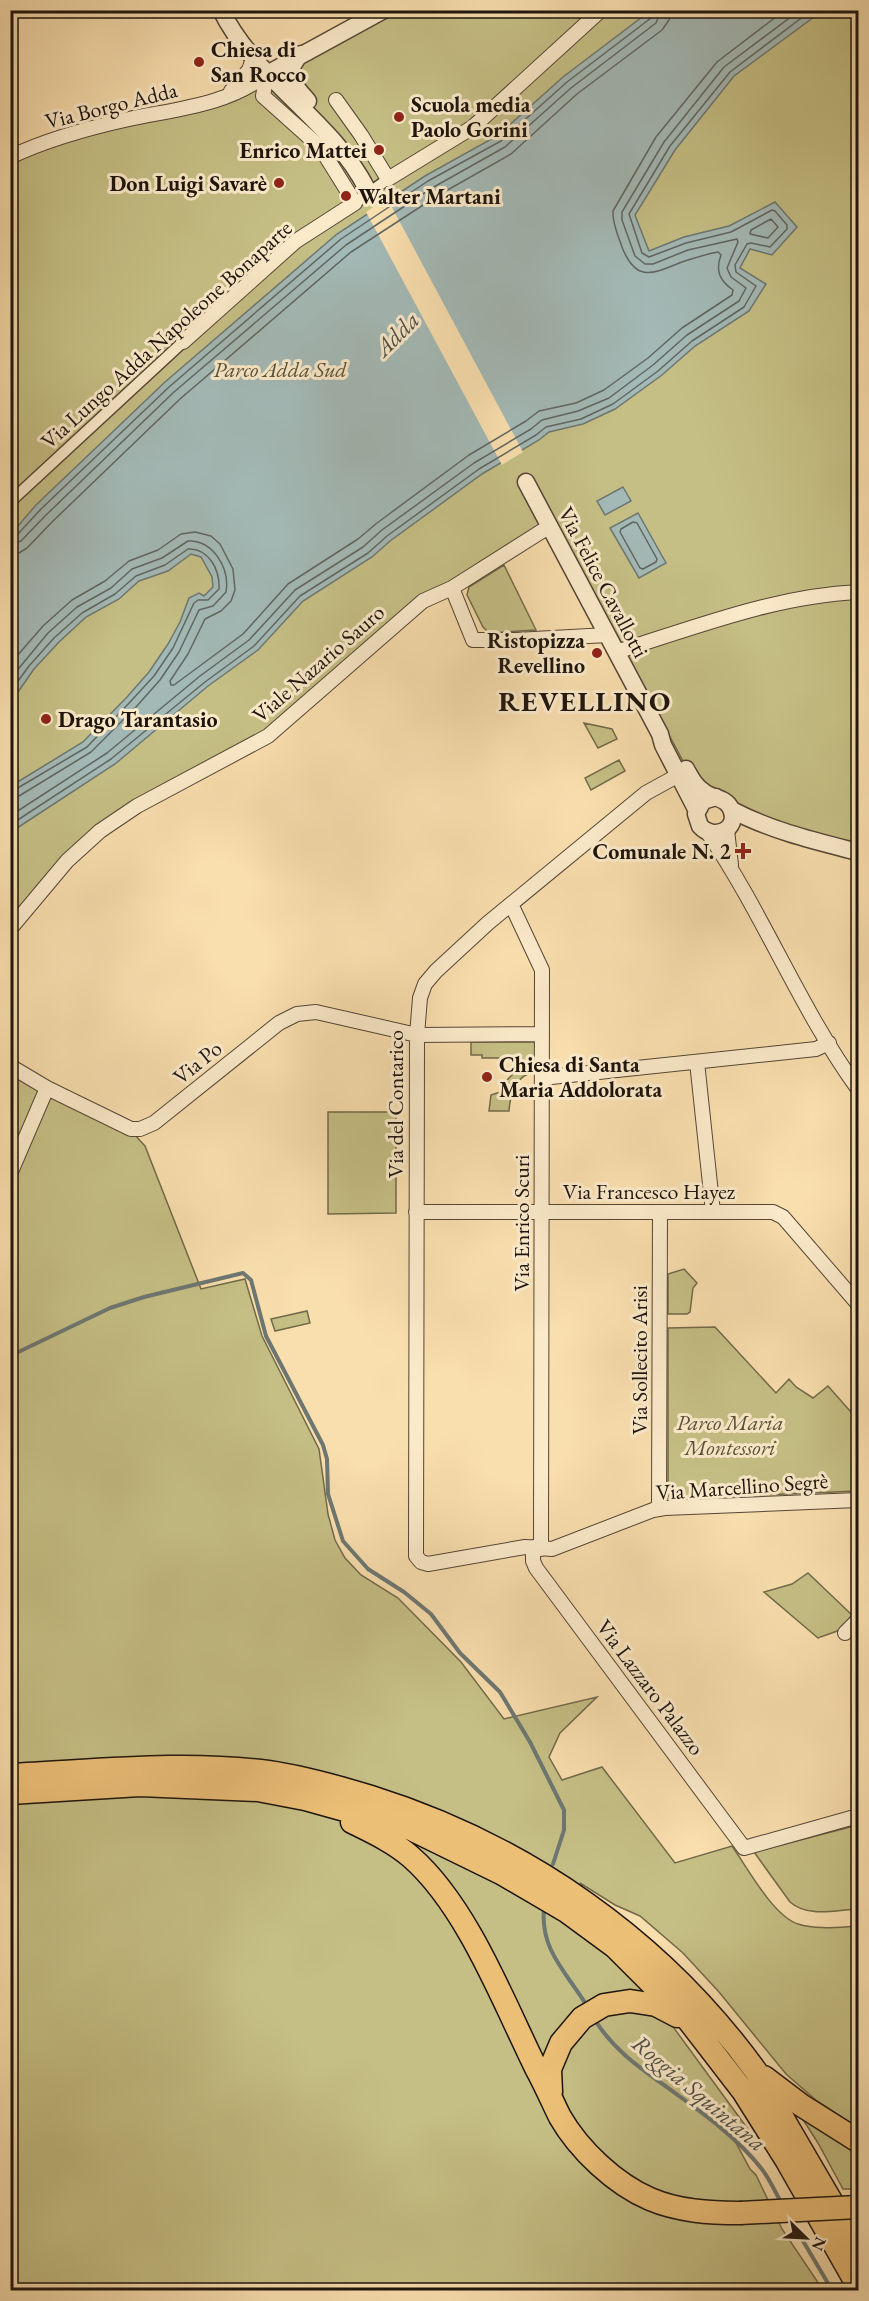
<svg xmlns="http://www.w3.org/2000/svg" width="869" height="2301" viewBox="0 0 869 2301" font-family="'EB Garamond',serif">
  <rect width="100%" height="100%" fill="#f9deae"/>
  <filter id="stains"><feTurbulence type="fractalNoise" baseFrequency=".00333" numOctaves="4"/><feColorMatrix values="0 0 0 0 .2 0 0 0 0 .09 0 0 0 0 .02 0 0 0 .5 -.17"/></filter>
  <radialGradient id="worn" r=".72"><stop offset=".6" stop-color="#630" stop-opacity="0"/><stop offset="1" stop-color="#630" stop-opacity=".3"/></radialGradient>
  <path fill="#c5bf85" stroke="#716a49" stroke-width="1.5" d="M394 11H858V844L758 819 691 776 553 519 455 581 266 734 134 805 11 926V160L46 144 242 91Z
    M504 565 536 630 489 633 483 627 467 595 469 587Z
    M584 723 612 729 617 739 598 748Z
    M619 760 625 771 591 790 585 778Z
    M471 1042H536V1072C516 1074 510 1094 509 1111H489L491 1095 500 1092V1089L509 1084 506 1081 513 1074 511 1071 517 1058H482V1055H471Z
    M11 1069 134 1134 145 1146 201 1289 245 1279 262 1336 319 1449 328 1514 335 1540 345 1558 361 1575 398 1598 461 1662 504 1719 597 1697 560 1733 549 1757 562 1780 602 1767 675 1863 732 1846C747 1867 773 1916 798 1924 817 1930 839 1927 858 1926V2128L817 2101 786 2074 719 1992 683 1953 640 1916 615 1905 580 1883 641 1983 750 2132 734 2124 727 2126 750 2169 756 2175 782 2229 823 2290H11Z
    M328 1112H396V1213L328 1214Z
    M684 1269 697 1283 693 1288 690 1312 687 1314H668V1274Z
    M307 1311 310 1323 275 1331 271 1319Z
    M715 1327 776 1393 789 1379 796 1387 813 1398 828 1386 858 1420V1491L668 1499V1328Z
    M808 1573 852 1615 840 1630 818 1638 764 1592 792 1584Z
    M858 1825V1909C836 1910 808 1918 790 1902L754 1852Z
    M793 2104 858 2151V2189H843L818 2143Z"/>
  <path fill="#a3b9b6" stroke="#6d7772" stroke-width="1.5" d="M650 11H822L734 76 675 150 635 215 649 251 684 237 729 226 775 202 797 227 772 255 750 249 740 268 766 284 749 311 695 346 662 375 615 409 583 424 549 432 539 440 482 474 390 541 372 557 303 601 258 650 208 686 115 764 11 832V786L83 742 127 697 149 672 168 644 180 622 189 598 199 593 204 596 213 587 212 577 201 557 191 554 168 571 139 581 119 599 86 617 59 642 34 669 11 702V534L36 505 165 382 337 234 425 176 497 136 563 77Z
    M623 487 631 501 605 515 597 501Z
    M638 513 666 563 639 578 610 528Z"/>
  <path fill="#f9deae" d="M387 198 523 452 502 465 366 212Z"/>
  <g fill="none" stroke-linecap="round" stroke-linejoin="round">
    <path stroke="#606662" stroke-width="1.5" d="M771 219 778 227 768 238 750 234 751 230Z
      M633 522 637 523 657 559 656 562 643 569 640 568 620 532 621 529Z
      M10 537 17 535 41 509 169 387 341 239 428 181 501 141 567 82 651 18 653 10
      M10 545 21 541 46 515 174 392 346 245 432 188 505 147 571 88 656 23 661 10
      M10 554 19 553 27 548 53 521 180 399 351 252 437 196 511 154 577 94 662 30 669 20 670 10
      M10 664 43 626 72 600 105 581 129 561 158 550 181 534 195 532 211 536 220 544 233 569 235 590 231 601 221 611 205 619 188 654 170 681 171 685H174L243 634 288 584 358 539 377 523 469 455 526 421 539 411 576 403 604 390 648 358 682 328 732 295 733 290C720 281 715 271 721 255L718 252C706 254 694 258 682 262 652 274 636 283 622 247 618 235 612 223 613 211L656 137 717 62 785 10
      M10 679 48 633 77 607 111 588 132 569 162 558 188 541C213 540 230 568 226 592L213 606 199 610 179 652 160 680 136 707 91 752 19 796 10 798
      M10 692 29 666 54 638 82 613 115 594 136 576 165 565 188 549C209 548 220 570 219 589L208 600H198L194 603 173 648 154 676 131 701 87 747 16 789 10 790
      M10 816 107 753 200 676 249 640 295 590 363 547 382 530 474 463 531 429 542 420 578 411 609 398 653 365 687 335 739 301 746 288 731 277 727 268 738 242 737 239 688 250 653 264H645L635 256 622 220V212L664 142 724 67 800 10
      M10 825 111 759 205 682 254 646 300 596 368 553 387 536 479 469 536 435 546 427 581 419 613 404 658 371 692 341 744 307 756 286 736 272 735 265 747 244 751 243 770 247 787 229V225L775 211 772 210 731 232 686 243 649 257 642 253 629 214 670 146 730 72 812 10"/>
    <path stroke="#6d7772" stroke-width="4" d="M10 1356 110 1308 144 1297 243 1273 251 1280 266 1336 323 1445 327 1459 328 1494 343 1541 368 1569 404 1592 431 1614 460 1653 500 1692 530 1742 564 1810V1830L553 1864
      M544 1909C540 1950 567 1973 587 2006
      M595 2020C616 2054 648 2073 679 2096 708 2117 739 2140 761 2168 770 2179 775 2192 782 2204
      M790 2219 832 2290"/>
    <defs>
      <path id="pedestrian" d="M355 203 388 179
        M10 502 183 342"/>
      <path id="minor" d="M231 91 249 70 253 59
        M336 100 361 135 388 179 473 127 601 10
        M10 157C48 139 88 128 129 119 176 109 228 105 267 74
        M183 342 296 241 355 203 320 147 263 96 267 74
        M452 588 473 640H516L607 635
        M616 652C696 627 775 596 858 592
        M686 771 646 793 488 923 436 971 425 984 420 998 417 1035 416 1556 421 1562 428 1564 525 1547 552 1549 653 1510 665 1508 858 1500
        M727 830 731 865
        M708 833C764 915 800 1009 858 1089
        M511 904 542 970 541 1549
        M10 929 67 861 100 831 137 806 268 736 423 601 452 588 550 526
        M697 1062 713 1212
        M10 1066 47 1088 131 1129H140L154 1123 279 1023 297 1014 316 1012 417 1035 542 1034
        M542 1078 816 1049 829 1043
        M10 1174 47 1088
        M416 1212H773L783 1217 858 1304
        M659 1509 660 1212
        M533 1547V1561L536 1568 744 1848 858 1816
        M845 1633 858 1620"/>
      <path id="tertiary" d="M221 10C256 81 331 119 367 189
        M301 54C282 75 293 84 308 101
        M267 74 384 10
        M526 482 660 734 663 745 697 811
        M686 769C691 778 695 786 704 792 713 799 726 797 731 809 740 830 713 841 700 826L696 814 703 801 716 797
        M732 810C772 831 815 841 858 852"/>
      <path id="trunk" d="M10 1775C96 1771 183 1761 268 1772 303 1777 338 1787 371 1797 524 1845 660 1939 755 2070 768 2088 778 2110 789 2129 812 2169 835 2208 858 2247
        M10 1793 140 1785 258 1790 305 1799 409 1828 501 1873 566 1911 615 1947 689 2021 743 2091 787 2161 858 2286
        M352 1822C372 1832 394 1842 411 1857 467 1906 503 2001 536 2068 545 2084 552 2101 560 2117 579 2150 615 2184 650 2199 678 2211 709 2213 740 2213
        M764 2077 801 2105 858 2141
        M551 2092 550 2069 561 2043 582 2018 604 2005 630 2001 656 2005 677 2016"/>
    </defs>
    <use href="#pedestrian" stroke="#544635" stroke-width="13"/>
    <use href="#minor" stroke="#544635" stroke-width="16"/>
    <use href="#tertiary" stroke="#544635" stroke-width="19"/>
    <use href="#trunk" stroke="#1d140d" stroke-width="25"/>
    <use href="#pedestrian" stroke="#fbeaca" stroke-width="10"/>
    <use href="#minor" stroke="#fbeaca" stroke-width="14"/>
    <use href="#tertiary" stroke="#fbeaca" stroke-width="16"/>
    <use href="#trunk" stroke="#ecbf77" stroke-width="22"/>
    <defs>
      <path id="trunk-bridge" d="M740 2213 858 2207"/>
    </defs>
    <use href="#trunk-bridge" stroke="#1d140d" stroke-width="25" stroke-linecap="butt"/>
    <use href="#trunk-bridge" stroke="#ecbf77" stroke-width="22"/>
  </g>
  <g fill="#8f2418" stroke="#fbeaca" stroke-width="2">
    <circle cx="199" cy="62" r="6"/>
    <circle cx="399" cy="117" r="6"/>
    <circle cx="379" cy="150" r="6"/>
    <circle cx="279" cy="183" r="6"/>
    <circle cx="346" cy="196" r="6"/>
    <circle cx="597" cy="653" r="6"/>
    <circle cx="46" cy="719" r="6"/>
    <path d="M740 842h6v6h6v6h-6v6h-6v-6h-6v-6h6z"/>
    <circle cx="487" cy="1077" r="6"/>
  </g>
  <g text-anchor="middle" stroke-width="6" stroke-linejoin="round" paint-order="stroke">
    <g font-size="22" font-weight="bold" fill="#1d140d" stroke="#fbeaca" text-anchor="start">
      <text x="211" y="57">Chiesa di<tspan x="211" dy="25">San Rocco</tspan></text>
      <text x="411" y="112">Scuola media<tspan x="411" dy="25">Paolo Gorini</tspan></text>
      <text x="367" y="158" text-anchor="end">Enrico Mattei</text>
      <text x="267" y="191" text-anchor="end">Don Luigi Savarè</text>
      <text x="358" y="204">Walter Martani</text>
      <text x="585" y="648" text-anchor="end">Ristopizza<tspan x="585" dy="25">Revellino</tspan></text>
      <text x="58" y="727">Drago Tarantasio</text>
      <text x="731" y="859" text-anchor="end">Comunale N. 2</text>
      <text x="499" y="1072">Chiesa di Santa<tspan x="499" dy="25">Maria Addolorata</tspan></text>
    </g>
    <g font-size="22" fill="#1d140d" stroke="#fbeaca">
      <text transform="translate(111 105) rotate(-14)" y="8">Via Borgo Adda</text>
      <text transform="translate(166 334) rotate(-42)" y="8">Via Lungo Adda Napoleone Bonaparte</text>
      <text transform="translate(604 582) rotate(62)" y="8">Via Felice Cavallotti</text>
      <text transform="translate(318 663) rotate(-41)" y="8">Viale Nazario Sauro</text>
      <text transform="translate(197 1062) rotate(-39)" y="8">Via Po</text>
      <text transform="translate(395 1104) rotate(-90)" y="8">Via del Contarico</text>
      <text x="649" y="1199">Via Francesco Hayez</text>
      <text transform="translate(521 1223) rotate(-90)" y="8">Via Enrico Scuri</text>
      <text transform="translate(639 1360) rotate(-90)" y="8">Via Sollecito Arisi</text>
      <text transform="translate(742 1486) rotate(-4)" y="8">Via Marcellino Segrè</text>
      <text transform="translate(651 1687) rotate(53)" y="8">Via Lazzaro Palazzo</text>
    </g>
    <g font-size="22" font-style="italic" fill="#585037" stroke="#fbeaca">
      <text x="280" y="377">Parco Adda Sud</text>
      <text x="730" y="1430">Parco Maria<tspan x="730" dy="25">Montessori</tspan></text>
    </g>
    <g font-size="24" font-style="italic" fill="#4c4e48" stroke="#fbeaca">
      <text transform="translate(397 334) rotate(-45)" y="8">Adda</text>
      <text transform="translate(699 2093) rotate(40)" y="8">Roggia Squintana</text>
    </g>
    <g font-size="28" font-weight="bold" letter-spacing="1.5" fill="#1d140d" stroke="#fbeaca">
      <text x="585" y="711">REVELLINO</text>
    </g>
  </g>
  <rect width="869" height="2301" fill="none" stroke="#f9deae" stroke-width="36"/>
  <rect x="12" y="12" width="845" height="2277" fill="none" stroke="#1d140d" stroke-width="3"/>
  <rect x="18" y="18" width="833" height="2265" fill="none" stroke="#1d140d" stroke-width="1.5"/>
  <g transform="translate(806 2238) rotate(114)" stroke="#fbeaca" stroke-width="4.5" paint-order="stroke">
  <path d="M0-4.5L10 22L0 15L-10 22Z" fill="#1d140d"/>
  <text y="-9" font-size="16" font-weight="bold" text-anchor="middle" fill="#1d140d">N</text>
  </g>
  <rect width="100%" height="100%" filter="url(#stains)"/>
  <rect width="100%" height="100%" fill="url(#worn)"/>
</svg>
